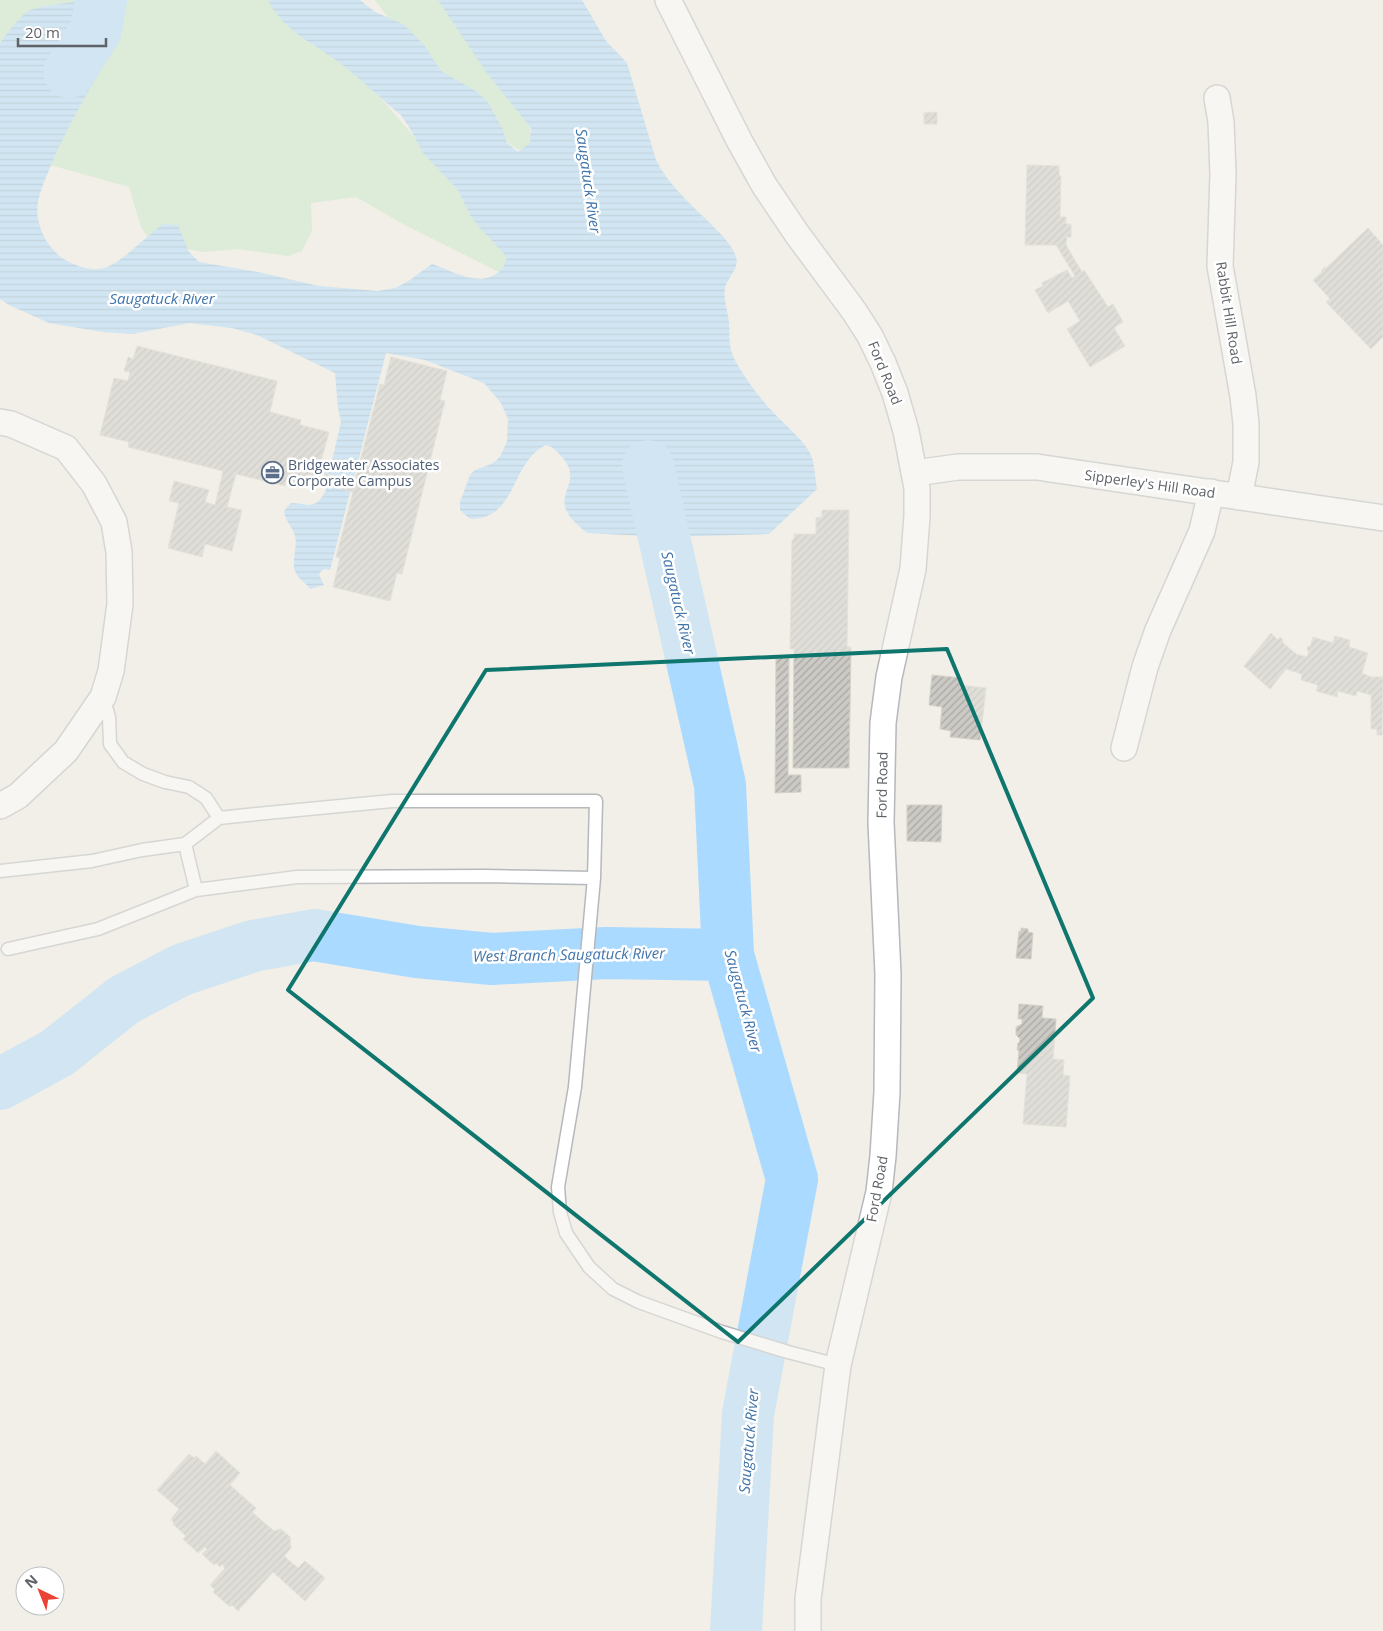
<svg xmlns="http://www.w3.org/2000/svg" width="1383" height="1631" viewBox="0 0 1383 1631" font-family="'Open Sans',sans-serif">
  <defs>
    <pattern id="water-rules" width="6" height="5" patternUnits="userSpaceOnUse" patternTransform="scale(1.25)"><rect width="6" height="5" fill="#aadaff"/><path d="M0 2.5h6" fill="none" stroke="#8eb4d2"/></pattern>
    <pattern id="building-hatch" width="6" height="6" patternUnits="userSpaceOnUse" patternTransform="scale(1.25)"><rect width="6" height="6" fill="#cccac5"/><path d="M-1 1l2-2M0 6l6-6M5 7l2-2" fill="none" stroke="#a9a8a4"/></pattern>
  </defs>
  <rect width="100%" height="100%" fill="#f1efe8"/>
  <path fill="#c5e8c5" d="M0 0H308L330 39 507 245 521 283 405 225 356 197 311 203 312 231 302 251 288 256 238 249 204 252 152 243 141 227 129 187 0 151Z
    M375 0H473L527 99 533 159 494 134 409 46Z"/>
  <path fill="url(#water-rules)" d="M268 0H360L375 12 403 24 424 45 441 71 479 93 489 104 503 130 507 143 518 152 530 143 531 128 486 72 438 0H582L606 41 627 63 656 160C668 184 689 203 708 221 718 232 731 242 736 257 740 268 727 278 725 288 723 300 728 311 729 323 730 333 728 342 732 353 737 368 761 400 773 412 784 424 804 440 811 455 815 465 815 478 817 489L769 534 664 537 587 533C580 527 570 519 566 510 558 491 583 479 561 456 556 450 553 447 546 445 510 462 518 519 470 519L460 510V502L470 475 475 470 489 465 496 461 501 455 507 441 508 419 501 403 484 383 425 360 386 353 330 570 325 569 321 571 319 575 324 585 310 589C305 582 298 579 295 571 291 561 298 547 295 536 293 527 285 521 284 511L291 503C297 503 302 504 308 505 323 505 327 487 331 475L318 472 321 461H332L341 422 338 408 335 373 257 335 232 328 189 323 133 334 103 332 49 323 9 305 0 299V44C4 36 21 16 28 11 33 7 81 0 88 1 102 4 112 20 117 31 113 41 110 53 105 62 85 98 64 132 49 170 45 180 40 191 38 202 34 225 48 252 69 262 98 275 108 270 131 251 141 242 152 233 163 224L178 225 189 252 199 262 258 272 319 286 378 291 395 288 407 282 432 264C453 271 480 289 500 271 504 268 505 262 507 257L479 227 470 215 458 190 423 153 409 127 401 115C379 97 359 77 336 60 311 42 282 29 268 0Z"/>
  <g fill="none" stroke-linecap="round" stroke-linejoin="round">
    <path stroke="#aadaff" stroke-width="52" d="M69 72 96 30 101 0
      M648 466 720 785 728 955 792 1179 748 1414 736 1631
      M0 1084 57 1053 124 1000 181 970 253 946 314 935 417 952 492 959 606 953 728 955"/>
  </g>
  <path fill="url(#building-hatch)" stroke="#d6d1c6" d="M937 112V124H924V113Z
    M1027 165 1059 166V176H1061L1060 217H1066V224H1071V237H1067L1066 245 1082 272 1084 270 1108 307 1113 304 1123 322 1114 328 1125 346 1090 367 1067 329 1080 321 1068 301 1048 313 1035 290 1043 286 1042 283 1067 270 1072 278 1075 276 1056 245H1025Z
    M1368 228 1383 245V337L1371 349 1326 302 1330 299 1313 280 1322 272 1321 271 1325 267 1326 268Z
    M137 346 277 381 270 412 301 420 300 425 329 432 318 472 355 481 380 384 384 385 391 357 447 371 440 400 445 401 402 574 397 573 390 601 333 587 340 558 336 557 353 492 316 482 314 488 286 481 285 486 236 474 227 507 242 510 232 551 205 544 202 557 168 548 179 503 169 501 174 481 209 490 205 502 215 505 223 471 128 447 129 442 100 435 114 378 128 381 130 372 124 371 128 357 133 359Z
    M822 510H849L847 647H851L849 768H793L794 649H790L792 540 794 539V534H816V518L822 517Z
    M1271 633 1278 640 1280 637 1283 640 1282 642 1296 654 1307 657 1309 651 1307 650 1308 646 1310 647 1313 637 1333 643 1335 636 1350 640 1349 647 1368 653 1362 673 1371 677H1383L1382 735H1377V729H1371V695L1357 691 1356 696 1338 691 1337 697 1316 691 1318 685 1301 680 1302 674 1286 669 1270 689 1244 666Z
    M776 657 789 658 788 775H801V792L775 793Z
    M932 675 962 678 961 685 986 688 980 740 950 737 951 731 940 729 942 707 929 705Z
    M907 805H942L941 842 907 841Z
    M1021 928 1028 929V932L1033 933 1031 959 1016 958 1019 931 1021 932Z
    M1019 1004 1043 1006 1042 1018 1056 1019 1053 1059 1064 1060 1063 1075 1070 1076 1066 1127 1023 1124 1027 1074 1017 1073 1019 1050H1017L1018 1043H1019L1020 1039 1016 1035V1027L1022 1024V1019H1018Z
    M216 1451 240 1473 230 1485 256 1508 252 1512 274 1531 281 1529 290 1537 291 1548 284 1556 298 1568 305 1561 325 1578 305 1601 273 1572 238 1611 232 1605 230 1607 213 1592 215 1590 210 1585 225 1568 222 1564 220 1567 216 1563 214 1565 202 1554 207 1549 205 1547 198 1553 183 1539 186 1536 173 1524 174 1523 171 1519 179 1509 157 1490 189 1454 194 1458 196 1456 205 1464Z"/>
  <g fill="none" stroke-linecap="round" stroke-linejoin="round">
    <defs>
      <path id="lane" d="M103 697 109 717 110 744 123 762 143 774 165 782 189 787 206 798 219 818
        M185 844 196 890
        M0 871 92 861 142 850 185 844 219 818 247 815 392 801H596L594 878 575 1087 558 1187 560 1212 566 1233 589 1267 613 1289 639 1302 722 1332 788 1352 838 1365
        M8 949 98 929 196 890 297 877 485 876 594 878"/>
      <path id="street" d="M668 0 740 142 764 185 797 234 854 311 870 336 883 363 895 393 906 431 917 488V516L913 569 889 677 883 723 881 823 888 974 887 1092 883 1156 879 1192 838 1365 808 1599V1631
        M1217 98 1221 122 1223 174 1220 266 1243 396 1246 424V462L1239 497
        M0 422 11 424 66 448 94 484 114 522 119 552 120 604 111 671 103 697 66 751 18 796 0 806
        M915 473 958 467H1037L1383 518
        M1124 748 1145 667 1158 630 1202 531 1211 492"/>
    </defs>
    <use href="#lane" stroke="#b5b8bc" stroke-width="15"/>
    <use href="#street" stroke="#b5b8bc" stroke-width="28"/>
    <use href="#lane" stroke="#fff" stroke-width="12"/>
    <use href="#street" stroke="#fff" stroke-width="25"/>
  </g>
  <path d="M0 0H1383V1631H0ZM947 649 1093 998 738 1342 288 990 486 670Z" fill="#f1efe8" fill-opacity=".55" fill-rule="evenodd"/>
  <path fill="none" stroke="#0f766e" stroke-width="4" stroke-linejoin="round" d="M947 649 1093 998 738 1342 288 990 486 670Z"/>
  <defs>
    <symbol id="office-ring" viewBox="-11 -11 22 22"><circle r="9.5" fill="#fff" stroke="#5c6f8a" stroke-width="1.5"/><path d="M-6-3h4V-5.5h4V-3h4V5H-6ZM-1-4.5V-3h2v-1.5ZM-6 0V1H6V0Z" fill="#5c6f8a"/></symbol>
  </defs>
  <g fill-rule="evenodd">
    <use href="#office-ring" x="260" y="460" width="25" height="25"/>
  </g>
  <g text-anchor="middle" stroke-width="5" stroke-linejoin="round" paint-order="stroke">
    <g font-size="14" fill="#5f6368" stroke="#fff">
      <text transform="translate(1229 313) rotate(81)" y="5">Rabbit Hill Road</text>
      <text transform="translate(885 373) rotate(68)" y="5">Ford Road</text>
      <text transform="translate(1150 484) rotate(8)" y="5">Sipperley's Hill Road</text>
      <text transform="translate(882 785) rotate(-89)" y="5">Ford Road</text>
      <text transform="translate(877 1189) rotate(-80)" y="5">Ford Road</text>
    </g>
    <g font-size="14" fill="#4e5e75" stroke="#fff" text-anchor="start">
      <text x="288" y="470">Bridgewater Associates<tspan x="288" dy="16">Corporate Campus</tspan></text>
    </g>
    <g font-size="15" font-style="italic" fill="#4174aa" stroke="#fff">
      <text transform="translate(588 181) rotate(82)" y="5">Saugatuck River</text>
      <text x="162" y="304">Saugatuck River</text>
      <text transform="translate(678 603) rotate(77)" y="5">Saugatuck River</text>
      <text transform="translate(569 955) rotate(-1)" y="5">West Branch Saugatuck River</text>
      <text transform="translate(743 1001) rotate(75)" y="5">Saugatuck River</text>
      <text transform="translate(749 1441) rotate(-85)" y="5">Saugatuck River</text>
    </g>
  </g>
  <g transform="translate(40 1591) rotate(317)"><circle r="24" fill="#ffffff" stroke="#bfc1c3"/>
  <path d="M0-4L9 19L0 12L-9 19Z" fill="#ea4335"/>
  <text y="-8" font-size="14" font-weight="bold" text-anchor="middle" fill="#5f6368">N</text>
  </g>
  <path d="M18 38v8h88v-8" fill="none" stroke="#5f6368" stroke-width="2.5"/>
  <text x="25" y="38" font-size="15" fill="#5f6368" stroke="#ffffff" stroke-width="4" paint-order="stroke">20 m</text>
</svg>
